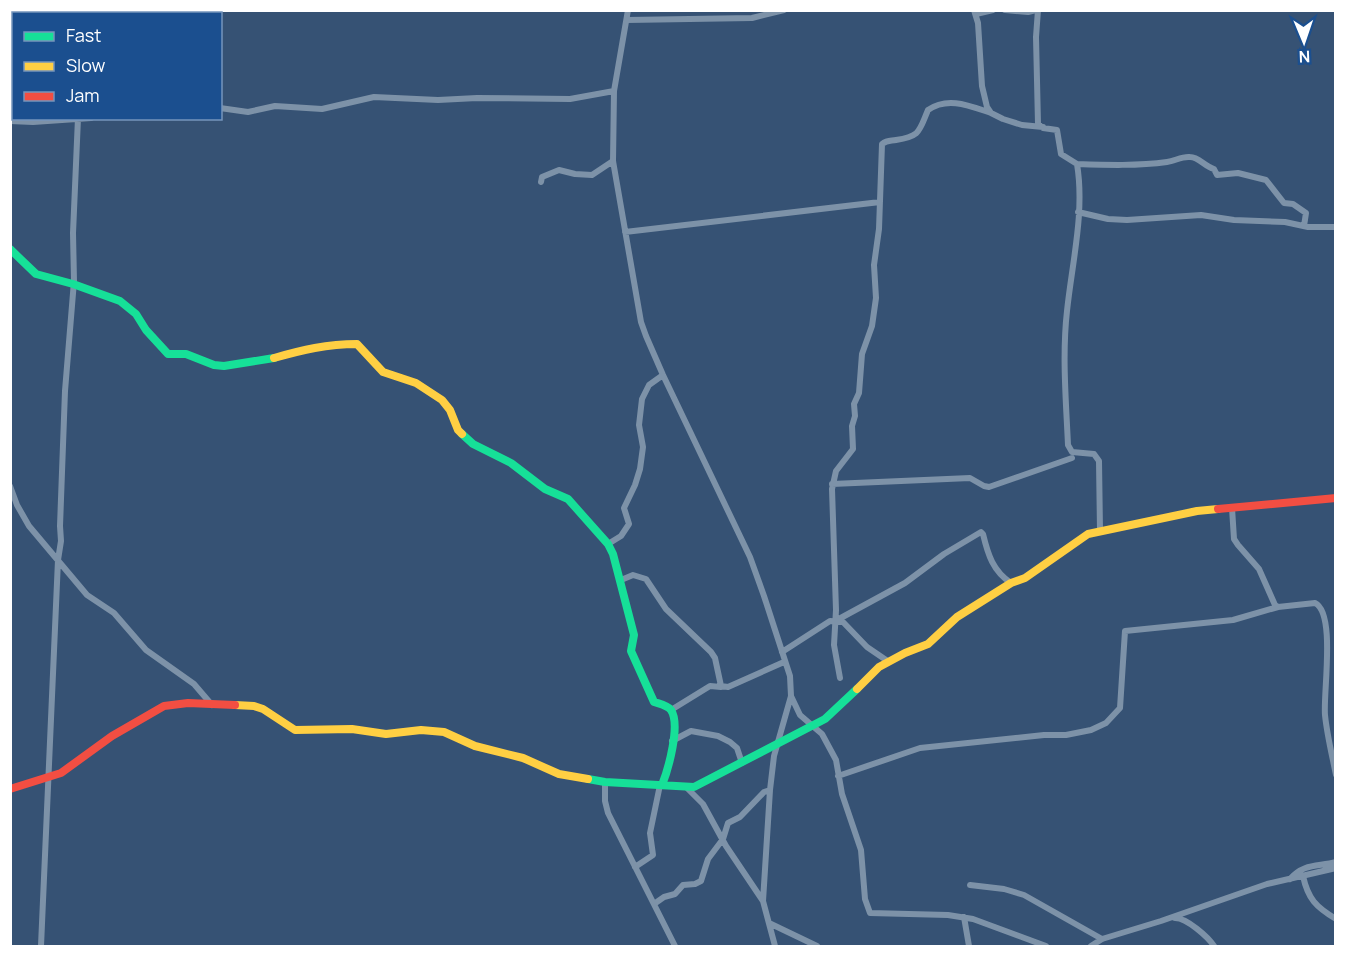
<svg xmlns="http://www.w3.org/2000/svg" width="1346" height="957" viewBox="0 0 1346 957" font-family="Manrope,sans-serif">
  <rect width="100%" height="100%" fill="#365274"/>
  <g fill="none" stroke-linecap="round" stroke-linejoin="round">
    <path stroke="#7d92a8" stroke-width="6" d="M628 10 614 91 613 161 641 322 646 336 663 375 750 557 764 596 790 676 791 696 774 756 770 790 763 901 775 946
      M974 10 978 23 982 86 987 107 991 113 1003 119 1022 125 1043 127
      M1005 10 1028 12 1036 10
      M1038 10 1036 37 1038 124 1043 128 1057 130 1061 154 1077 164C1085 212 1072 263 1067 311 1062 355 1066 401 1068 445L1072 452 1094 454 1099 461 1100 531
      M83 14V10
      M976 14 993 10
      M627 20 752 18 784 10
      M220 108 248 112 275 106 322 109 374 97 438 100 477 98 570 99 614 91
      M10 121 33 122 91 118
      M1077 164C1107 165 1138 166 1167 162 1175 161 1182 156 1190 157 1199 157 1204 166 1214 169L1217 175 1238 173 1266 180 1284 203 1293 204 1306 213 1304 226
      M541 182 542 177 559 170 575 174 592 175 613 161
      M1078 212 1108 219 1127 220 1201 215 1234 220 1285 222 1308 227H1336
      M625 232 880 202
      M832 484 970 478 984 486 989 487 1072 458
      M10 486 17 505 29 526 87 595 114 613 146 650 194 684 212 705
      M1232 508 1234 539 1238 545 1259 569 1275 605 1278 607 1315 603C1336 613 1323 693 1325 715 1327 735 1332 755 1336 775
      M608 544 621 536 629 524 624 508 635 485 640 469 643 447 639 425 642 399 649 385 663 375
      M621 580 633 575 646 579 666 609 711 652 715 658 721 686 728 687 784 662
      M837 620 905 583 944 554 981 532 983 534C988 555 993 571 1011 583
      M782 652 830 621 843 622 867 647 889 662
      M840 678 834 645 836 610 832 489 836 471 853 449 852 426 855 416 854 404 859 393 862 354 872 326 876 298 874 265 879 229 882 144C887 140 890 141 896 140 921 136 919 131 928 110 948 96 970 106 991 113
      M791 696 800 715 822 734 836 760 842 794 861 850 865 899 870 913 948 915 973 919 1046 946
      M671 710 710 686 721 687
      M672 741 691 731 718 736 730 742 737 748 742 763
      M838 776 920 748 1044 735H1066L1091 730 1106 723 1120 708 1125 631 1233 620 1278 607
      M605 782V801L608 813 675 946
      M686 787 703 804 726 846 763 901
      M635 867 653 855 650 833 660 785
      M1303 876C1308 899 1316 907 1336 919
      M1290 879C1304 863 1318 867 1336 862
      M970 885 1004 889 1024 895 1102 939
      M654 904 664 897 675 894 683 885 695 884 701 881 708 859 723 839 728 823 740 817 764 792 770 790
      M964 917 969 946
      M1175 918C1187 918 1208 937 1214 946
      M769 923 817 946
      M41 946 58 560 61 541 60 526 65 391 74 281 73 233 78 118
      M1091 946 1102 939 1161 921 1267 884 1336 868"/>
    <path stroke="#16e098" stroke-width="8" d="M10 249 36 274 73 284 120 301 136 314 146 330 168 354H186L214 365 224 366 274 358
      M462 434 473 444 511 463 545 489 568 499 608 544 613 554 634 635 631 651 654 702C660 704 667 705 671 710 681 725 668 770 662 785
      M588 779 605 782 694 787 825 719 857 689"/>
    <path stroke="#ffcf43" stroke-width="8" d="M274 358C302 350 327 344 357 344L383 372 416 383 442 400 450 410 458 430 462 434
      M857 689 879 667 905 653 928 644 957 617 1011 583 1025 578 1088 534 1197 511 1218 509
      M235 705 254 706 263 709 295 730 352 729 386 734 421 730 444 732 475 746 523 758 559 774 588 779"/>
    <path stroke="#f24e42" stroke-width="8" d="M1218 509 1336 498
      M10 789 61 773 112 736 164 706 188 703 235 705"/>
  </g>
  <rect width="1346" height="957" fill="none" stroke="#ffffff" stroke-width="24"/>
  <rect x="12" y="12" width="210" height="108" fill="#1b4f8f" stroke="#7695bc" stroke-width="1.5"/>
  <rect x="24" y="32" width="30" height="9" fill="#16e098" stroke="#7695bc" stroke-width="1.5"/>
  <text x="66" y="42" font-size="18" fill="#ffffff">Fast</text>
  <rect x="24" y="62" width="30" height="9" fill="#ffcf43" stroke="#7695bc" stroke-width="1.5"/>
  <text x="66" y="72" font-size="18" fill="#ffffff">Slow</text>
  <rect x="24" y="92" width="30" height="9" fill="#f24e42" stroke="#7695bc" stroke-width="1.5"/>
  <text x="66" y="102" font-size="18" fill="#ffffff">Jam</text>
  <g transform="translate(1304 42) rotate(178)" stroke="#1b4f8f" stroke-width="4.5" paint-order="stroke">
  <path d="M0-4.5L10 22L0 15L-10 22Z" fill="#ffffff"/>
  <text y="-9" font-size="16" font-weight="bold" text-anchor="middle" fill="#ffffff">N</text>
  </g>
</svg>
